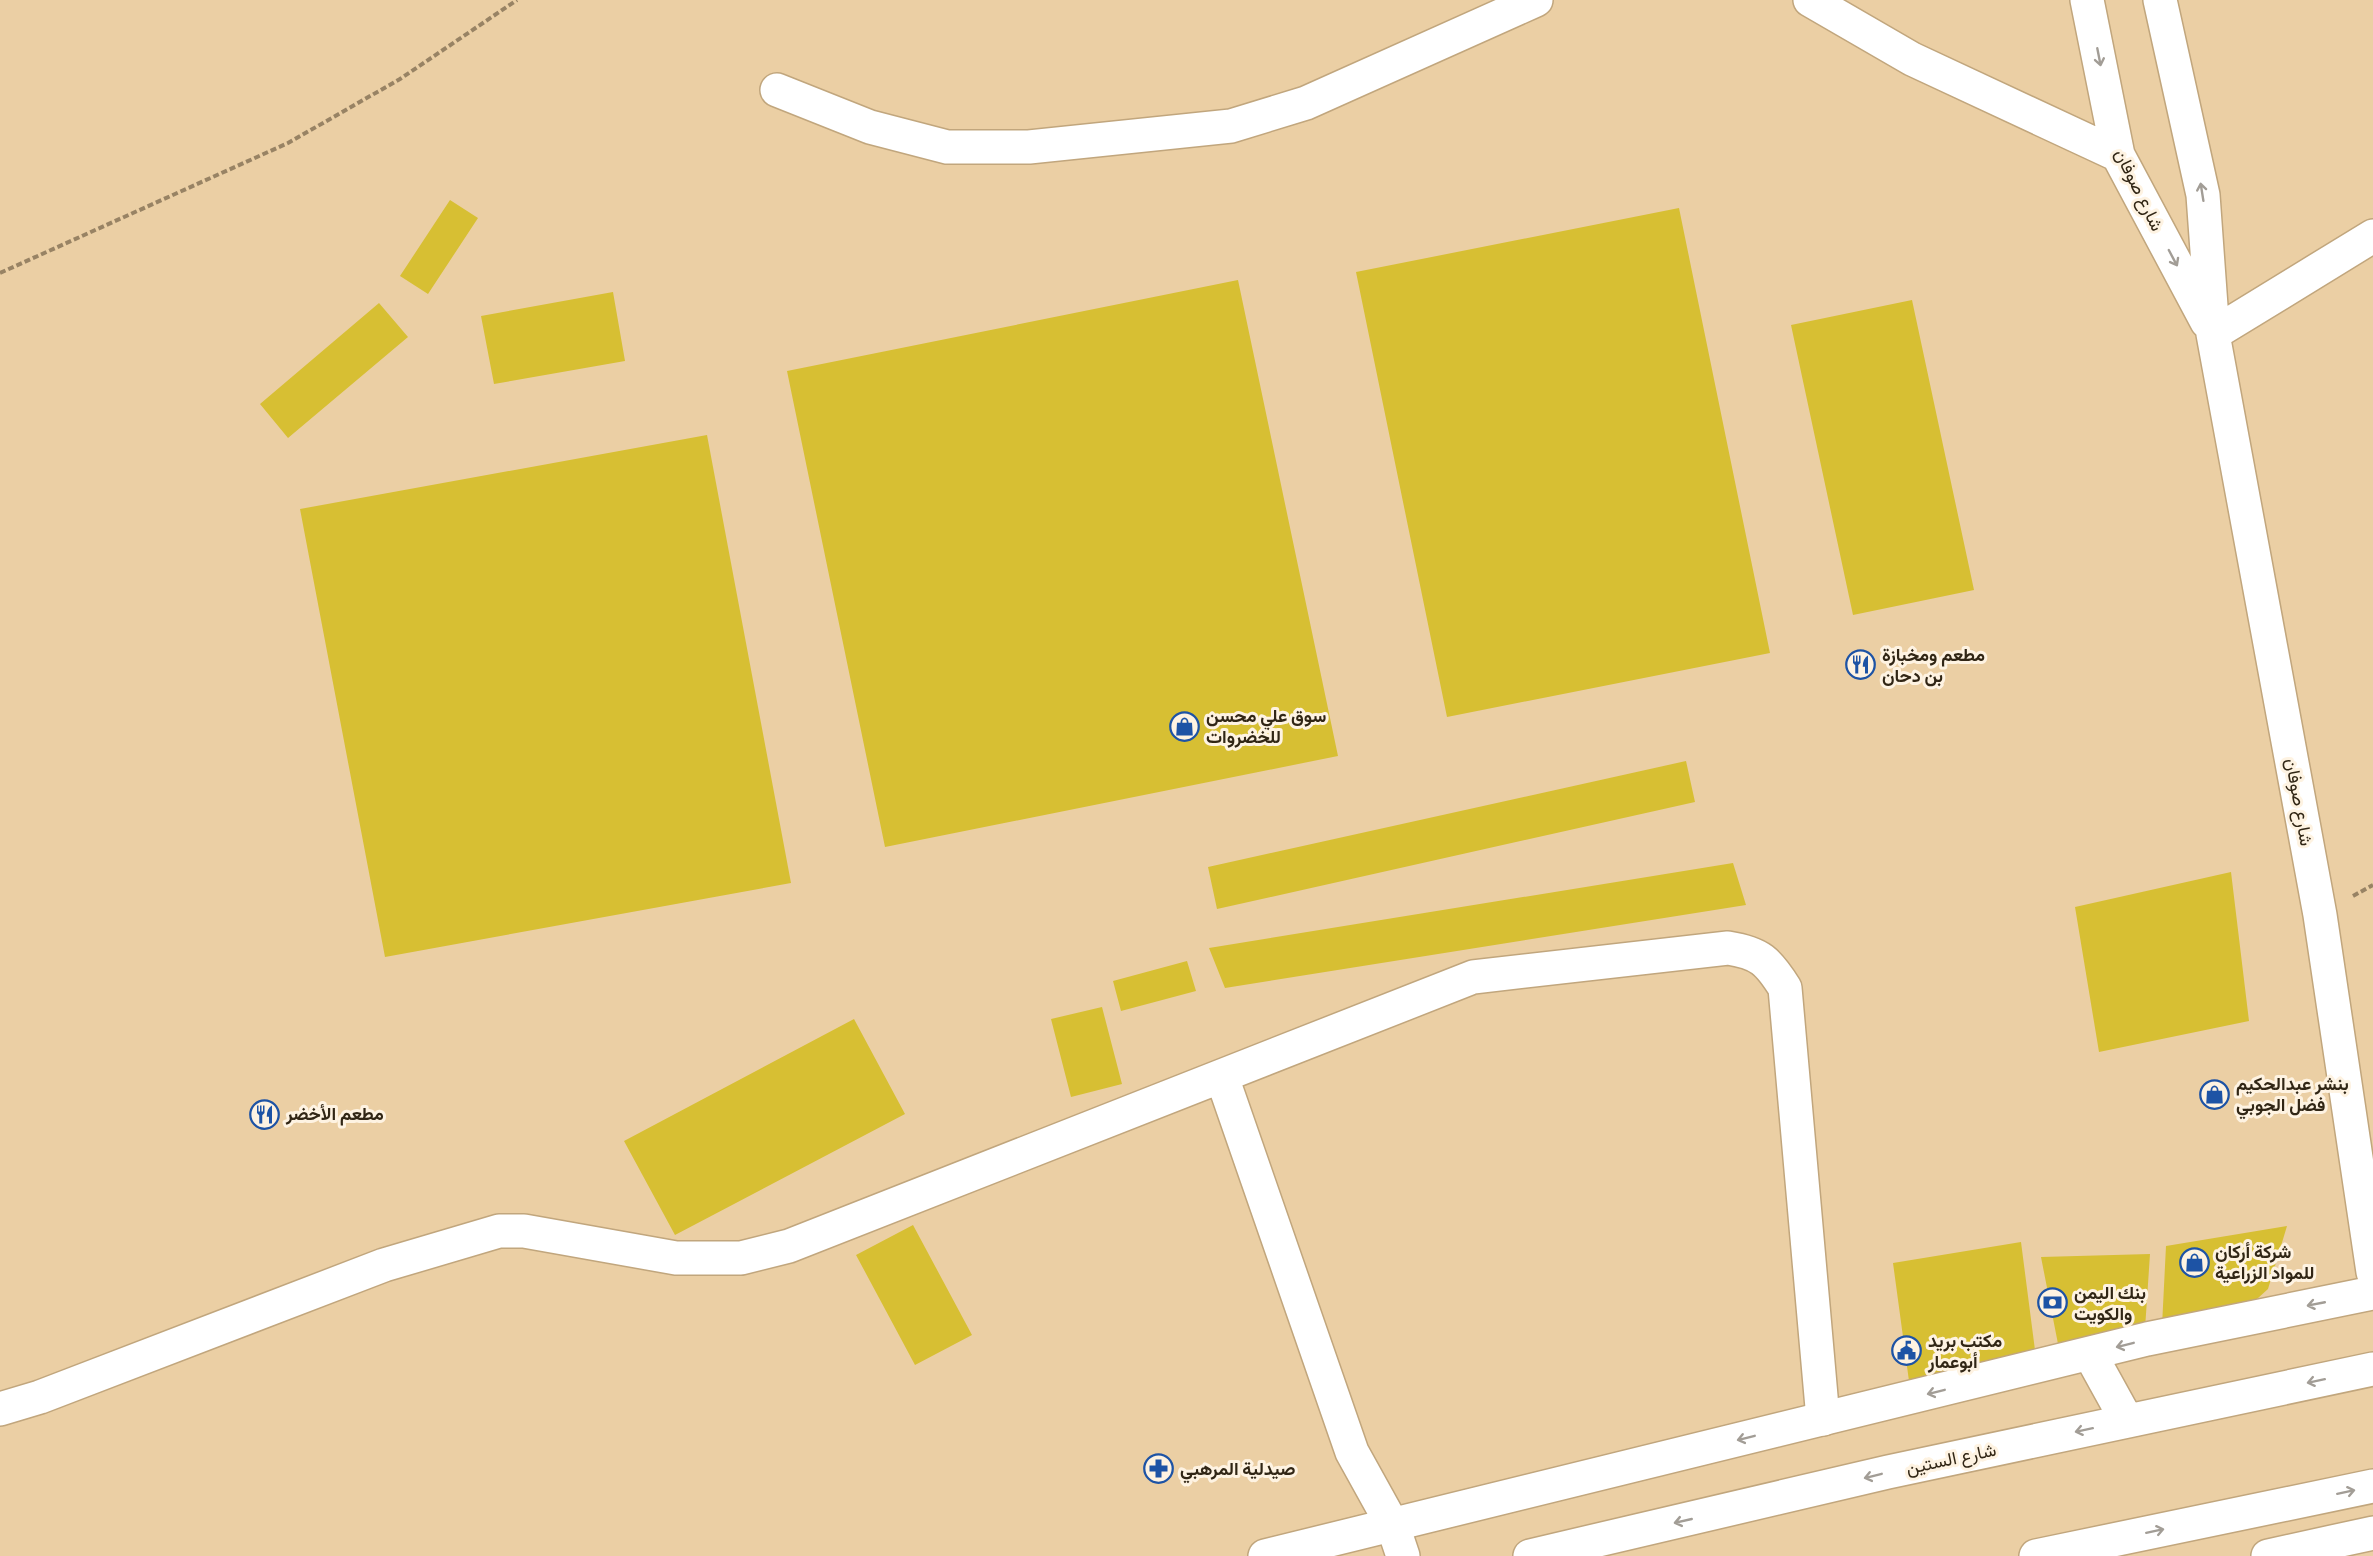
<svg xmlns="http://www.w3.org/2000/svg" width="2373" height="1556" viewBox="0 0 2373 1556" font-family="'Fira Sans Condensed',Vazirmatn,sans-serif">
  <rect width="100%" height="100%" fill="#ebcfa4"/>
  <path fill="#d7bf33" d="M450 200 478 218 428 294 400 276Z
    M1679 208 1770 653 1447 717 1356 272Z
    M1238 280 1338 756 885 847 787 371Z
    M613 292 625 361 494 384 481 316Z
    M1912 300 1974 590 1853 615 1791 325Z
    M379 303 408 337 288 438 260 404Z
    M707 435 791 883 385 957 300 509Z
    M1686 761 1695 802 1217 909 1208 867Z
    M1733 863 1746 905 1225 988 1209 948Z
    M2231 872 2249 1021 2099 1052 2075 907Z
    M1187 961 1196 991 1121 1011 1113 981Z
    M1102 1007 1122 1084 1071 1097 1051 1019Z
    M854 1019 905 1114 675 1235 624 1141Z
    M913 1225 972 1335 915 1365 856 1255Z
    M2287 1226 2268 1289 2247 1308 2162 1326 2166 1246Z
    M2021 1242 2036 1358 1909 1381 1893 1263Z
    M2150 1254 2145 1329 2059 1349 2041 1257Z"/>
  <g fill="none" stroke-linecap="round" stroke-linejoin="round">
    <defs>
      <path id="minor" d="M1810 0 1912 59 2118 155
        M2087 0 2118 155 2207 322
        M2160 0 2203 195 2213 334 2320 915 2373 1272
        M777 90 870 127 947 147H1029L1231 126 1306 103 1536 0
        M2213 334 2373 236
        M1222 1077 1352 1452 1393 1526
        M0 1409 40 1397 384 1265 499 1231H524L676 1258H741L789 1246 1473 977 1728 948C1760 953 1768 961 1785 988L1823 1419"/>
      <path id="major" d="M1265 1556 2147 1339 2373 1293
        M2268 1556 2373 1533"/>
      <path id="highway" d="M2090 1354 2127 1421
        M1393 1526 1403 1556
        M1530 1556 1888 1472 2373 1369
        M2036 1556 2373 1486"/>
    </defs>
    <use href="#minor" stroke="#c1a67d" stroke-width="36"/>
    <use href="#major" stroke="#c1a67d" stroke-width="36"/>
    <use href="#highway" stroke="#c1a67d" stroke-width="36"/>
    <path stroke="#988364" stroke-width="4" stroke-dasharray="6 3" stroke-linecap="butt" d="M0 273 288 143 400 79 517 0
      M2353 896 2373 885"/>
    <use href="#minor" stroke="#fff" stroke-width="33"/>
    <use href="#major" stroke="#fff" stroke-width="33"/>
    <use href="#highway" stroke="#fff" stroke-width="33"/>
  </g>
  <defs><path id="oneway-shaft" d="M-6 0H5M1.5-3L5.5 0L1.5 3" fill="none" stroke-width="1.6" stroke-linecap="round" stroke-linejoin="round" transform="scale(1.5)"/></defs>
  <g stroke="#a29d96">
    <use href="#oneway-shaft" transform="translate(2099 57) rotate(79)"/>
    <use href="#oneway-shaft" transform="translate(2202 192) rotate(-99)"/>
    <use href="#oneway-shaft" transform="translate(2173 258) rotate(62)"/>
    <use href="#oneway-shaft" transform="translate(2316 1304) rotate(169)"/>
    <use href="#oneway-shaft" transform="translate(2125 1345) rotate(166)"/>
    <use href="#oneway-shaft" transform="translate(2316 1381) rotate(168)"/>
    <use href="#oneway-shaft" transform="translate(1936 1392) rotate(166)"/>
    <use href="#oneway-shaft" transform="translate(2084 1430) rotate(168)"/>
    <use href="#oneway-shaft" transform="translate(1746 1438) rotate(166)"/>
    <use href="#oneway-shaft" transform="translate(1873 1476) rotate(166)"/>
    <use href="#oneway-shaft" transform="translate(2346 1492) rotate(-12)"/>
    <use href="#oneway-shaft" transform="translate(1683 1521) rotate(167)"/>
    <use href="#oneway-shaft" transform="translate(2155 1531) rotate(-12)"/>
  </g>
  <defs>
    <symbol id="restaurant-ring" viewBox="-11 -11 22 22"><circle r="9.5" fill="#fef3e2" stroke="#1d53a5" stroke-width="1.5"/><path d="M-5-6h1v4h1v-4h1v4h1v-4h1v5L-1.5 .5V6h-2V.5L-5-1ZM5-6V6H3V1.5H1.5Q1.5-4 5-6Z" fill="#1d53a5"/></symbol>
    <symbol id="shop-ring" viewBox="-11 -11 22 22"><circle r="9.5" fill="#fef3e2" stroke="#1d53a5" stroke-width="1.5"/><path d="M-5-2.5h2.3a2.7 3.5 0 0 1 5.4 0H5L5.5 6h-11ZM-1.5-2.5h3a1.5 2.3 0 0 0-3 0Z" fill="#1d53a5"/></symbol>
    <symbol id="bank-ring" viewBox="-11 -11 22 22"><circle r="9.5" fill="#fef3e2" stroke="#1d53a5" stroke-width="1.5"/><path d="M-6-4H6V4H-6ZM0-2.3a2.3 2.3 0 1 0 0 4.6a2.3 2.3 0 1 0 0-4.6Z" fill="#1d53a5"/></symbol>
    <symbol id="civic-ring" viewBox="-11 -11 22 22"><circle r="9.5" fill="#fef3e2" stroke="#1d53a5" stroke-width="1.5"/><path d="M-.6-6.5H3V-4.5H.6V-3L4-1V1h2V6H-6V1h2V-1L-.6-3ZM-1.2 2.5V6h2.4V2.5Z" fill="#1d53a5"/></symbol>
    <symbol id="pharmacy-ring" viewBox="-11 -11 22 22"><circle r="9.5" fill="#fef3e2" stroke="#1d53a5" stroke-width="1.5"/><path d="M-2-6h4v4h4v4h-4v4h-4v-4h-4v-4h4Z" fill="#1d53a5"/></symbol>
  </defs>
  <g fill-rule="evenodd">
    <use href="#restaurant-ring" x="1844" y="648" width="33" height="33"/>
    <use href="#shop-ring" x="1168" y="710" width="33" height="33"/>
    <use href="#shop-ring" x="2198" y="1078" width="33" height="33"/>
    <use href="#restaurant-ring" x="248" y="1098" width="33" height="33"/>
    <use href="#shop-ring" x="2178" y="1246" width="33" height="33"/>
    <use href="#bank-ring" x="2036" y="1286" width="33" height="33"/>
    <use href="#civic-ring" x="1890" y="1334" width="33" height="33"/>
    <use href="#pharmacy-ring" x="1142" y="1452" width="33" height="33"/>
  </g>
  <g text-anchor="middle" stroke-width="6" stroke-linejoin="round" paint-order="stroke">
    <g font-size="18" fill="#312615" stroke="#fef3e2">
      <text transform="translate(2139 190) rotate(64)" y="6">شارع صوفان</text>
      <text transform="translate(2299 802) rotate(80)" y="6">شارع صوفان</text>
      <text transform="translate(1951 1459) rotate(-12)" y="6">شارع الستين</text>
    </g>
    <g font-size="18" font-weight="bold" fill="#312615" stroke="#fef3e2" text-anchor="start">
      <text x="1882" y="661">مطعم ومخبازة<tspan x="1882" dy="21">بن دحان</tspan></text>
      <text x="1206" y="722">سوق علي محسن<tspan x="1206" dy="21">للخضروات</tspan></text>
      <text x="2236" y="1090">بنشر عبدالحكيم<tspan x="2236" dy="21">فضل الجوبي</tspan></text>
      <text x="286" y="1120">مطعم الأخضر</text>
      <text x="2215" y="1258">شركة أركان<tspan x="2215" dy="21">للمواد الزراعية</tspan></text>
      <text x="2074" y="1299">بنك اليمن<tspan x="2074" dy="21">والكويت</tspan></text>
      <text x="1928" y="1347">مكتب بريد<tspan x="1928" dy="21">أبوعمار</tspan></text>
      <text x="1180" y="1475">صيدلية المرهبي</text>
    </g>
  </g>
</svg>
